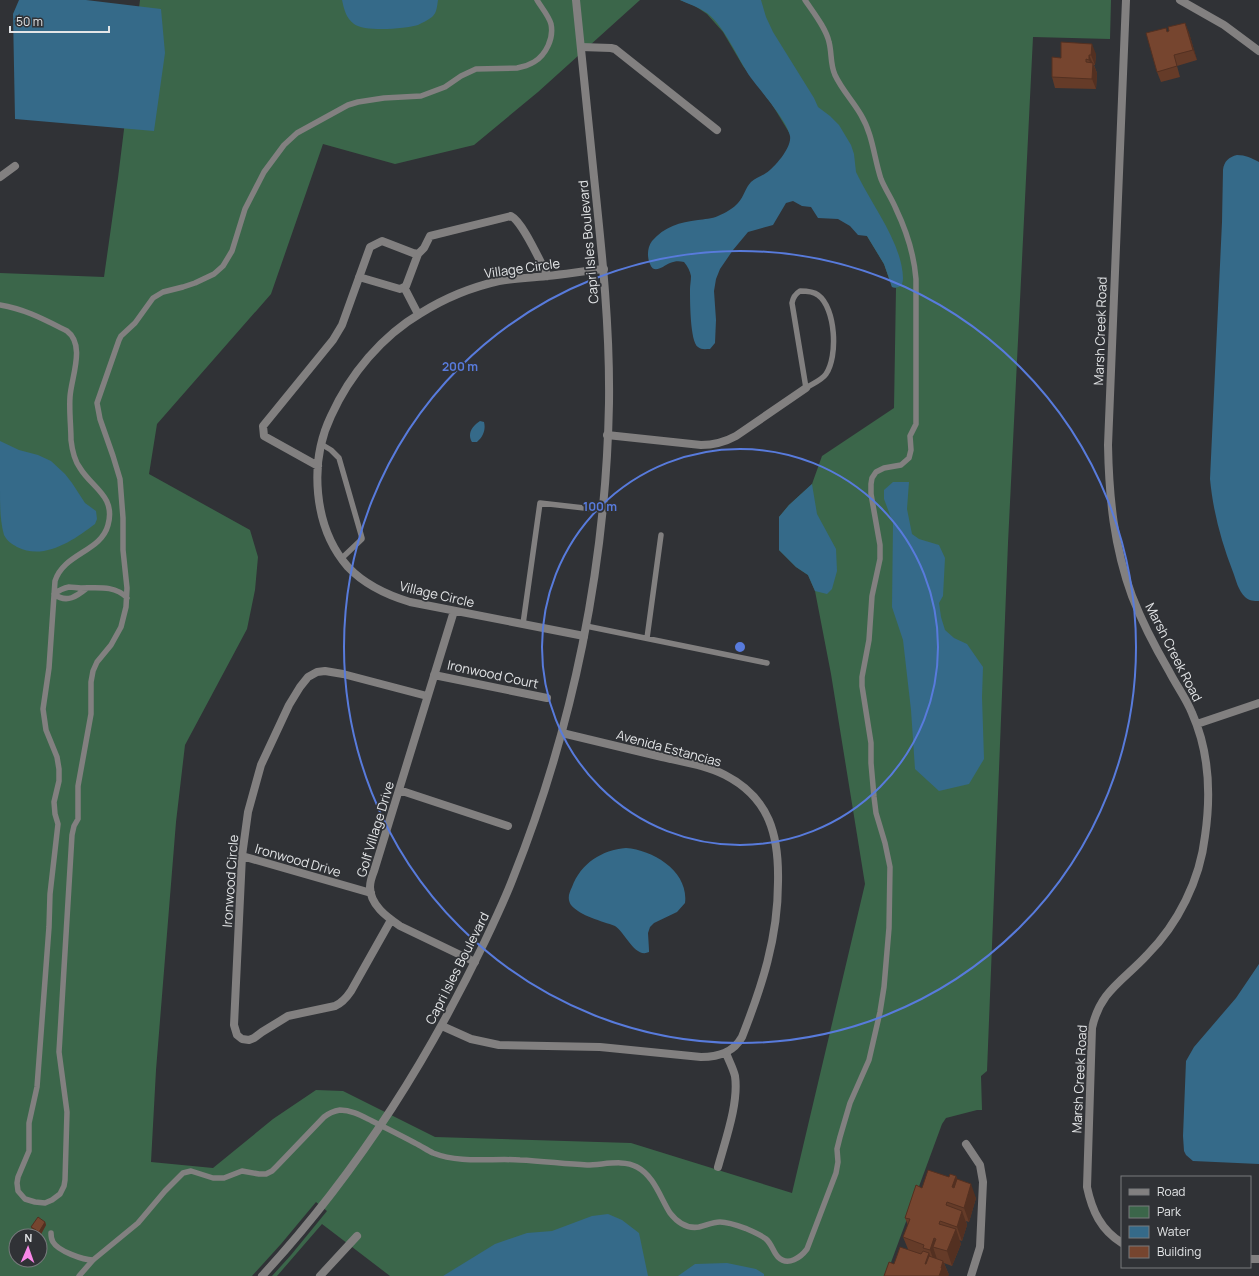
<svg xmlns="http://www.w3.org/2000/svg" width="1259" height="1276" viewBox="0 0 1259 1276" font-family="Manrope,sans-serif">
  <rect width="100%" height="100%" fill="#303236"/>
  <path fill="#3b664a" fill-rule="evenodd" d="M140 0H640L538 92 474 145 395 164 323 144 271 294 157 424 149 474 250 530 258 557 255 590 247 629 185 745 176 822 156 1070 151 1162 213 1168 273 1119 316 1090 343 1091 435 1137 631 1143 792 1193 865 884 831 674 815 591 808 575 796 567 779 550V517L789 505 812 484 822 456 894 408 896 288 892 287 884 264 867 236 790 134 773 106 743 66 723 32 707 14 695 6 680 0H1111L1110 39 1033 37 1008 543 987 1071 981 1076 982 1110H977L946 1118 942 1124 886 1276H390L322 1224 277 1276H272L291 1255 327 1211 316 1202 281 1244 252 1276H0V273L104 277 118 178ZM16 1236H40V1260H16Z"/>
  <path fill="#356a89" d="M19 0H86L161 9 165 53 154 131 15 119 13 14Z
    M342 0H438C437 6 437 13 432 17 428 20 422 23 418 25 405 29 364 32 354 24 346 18 344 9 342 0Z
    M680 0H761L766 17 773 32 814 98 818 107 830 116 839 125 851 145 854 154 856 172 859 178C874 208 902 244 903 278 903 285 900 289 892 287L884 264 867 236 858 235 850 226 838 219 818 218 811 207 802 206 793 201 786 203 773 225 748 232 733 250 720 269 716 279 714 291 716 320 715 343 710 349C706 349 701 350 698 347 690 342 690 300 690 289 690 285 691 281 691 276 690 271 688 267 684 262 679 261 675 261 670 263 663 266 654 275 650 264 647 257 647 248 652 241 664 227 680 222 698 220 704 219 712 219 718 216 725 213 734 208 738 203 744 197 745 188 751 182 755 178 762 176 766 173 775 167 792 147 790 136 788 122 760 90 751 78 737 58 726 28 707 13 698 7 689 4 680 0Z
    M1237 155C1246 155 1251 158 1259 162V601C1254 601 1249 601 1245 597 1238 590 1236 580 1233 572 1221 541 1213 511 1210 479L1222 222 1223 170C1224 161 1229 157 1237 155Z
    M480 421 484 422C486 430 483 437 477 442H472C467 434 472 426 480 421Z
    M0 441 19 450 38 455 51 461 65 474 72 483 85 503 96 511 97 519 95 524C74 540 44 561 17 547 12 544 7 541 4 535 0 521 0 505 0 490 0 474 0 457 0 441Z
    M893 482H909L907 509 912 534 919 539 939 545 945 558 943 596 939 603 941 617 945 630 954 638 967 644 983 667 982 697 984 759 969 784 939 791 915 769 911 710 903 640 892 607 893 523 884 499V490Z
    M812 484 817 514 836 549 837 571 832 589 827 594 815 591 808 575 796 567 779 550V517L789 505Z
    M626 848C654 850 689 872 685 903L677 912 654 923 650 927 648 933 649 950V952C635 959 625 932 615 926 602 921 580 916 571 905 567 899 569 893 572 887 581 863 602 850 626 848Z
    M1259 964V1164L1193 1161 1186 1155 1184 1151 1183 1136 1186 1061 1194 1047 1236 998Z
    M608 1214 622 1220 639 1233 648 1276H443L495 1244 527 1233 552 1231 592 1216Z
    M727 1263 756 1269 764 1274V1276H678L695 1264Z"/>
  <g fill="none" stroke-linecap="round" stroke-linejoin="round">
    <path stroke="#828080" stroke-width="5.5" d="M800 291C806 291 813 291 818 295 836 308 838 357 826 374 822 380 812 384 806 388L792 303C793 297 795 294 800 291Z
      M0 305C25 309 45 320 67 331 86 345 71 378 70 397 69 411 71 426 71 440 72 449 74 460 80 468 92 488 116 496 108 525 101 552 64 553 55 581L49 668 43 709 46 730 57 757 59 769V781L54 802 55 814 58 824 50 894 49 927 37 1087 29 1123V1151L18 1177 17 1183 18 1191 25 1199 35 1202 45 1203 52 1200 60 1194 64 1186 65 1180 67 1112 59 1052 72 835 74 826 78 819V786L91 714V682L93 671 97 662 111 645 121 627 126 607 127 588 123 550V518L120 479 113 456 100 419 97 403 119 340 121 336 135 323 153 298 163 292 183 287 195 283 214 274 223 266 232 251 245 209 264 172 284 145 297 133 348 105 358 102 384 98 421 96 445 87 461 76 476 69 517 68C523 67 529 65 534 62 546 55 554 38 551 24 549 16 541 7 537 0
      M321 444 331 450 339 458 362 538V539L342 558
      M87 588C77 596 67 604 54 594 58 591 64 588 69 587 73 587 77 588 81 588 97 588 115 585 127 598
      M523 624 540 503 602 510
      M586 626 767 663
      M647 638 661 535
      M51 1233C51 1236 51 1239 53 1242 58 1251 83 1260 93 1260
      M79 1276 93 1260 138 1223 165 1191 183 1173 191 1171 213 1178H224L242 1171 259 1174H266L272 1171 277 1166 324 1117C329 1113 334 1111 340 1110 352 1110 362 1116 372 1121 386 1128 400 1135 415 1143 421 1146 427 1150 433 1153 461 1164 492 1158 520 1160 543 1161 565 1164 587 1165 603 1165 623 1159 637 1167 654 1176 660 1197 670 1213 677 1222 687 1229 699 1227 707 1225 713 1222 720 1222 729 1222 739 1226 747 1229 754 1232 761 1235 766 1239 772 1244 773 1252 778 1257 788 1267 801 1257 807 1249L836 1173 838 1162 837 1149 840 1137 850 1103 869 1060 880 1012 884 987 889 928 890 867 885 843 876 813 874 797 871 763V743L862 686V677L869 640 872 596 880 559V545L871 494V484L872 478 876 472 884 468 901 465 909 458 911 450 910 436 916 424V279C914 254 907 232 896 209 892 199 885 189 881 179 874 158 873 135 861 115 853 101 842 90 835 75 830 64 832 53 829 42 826 28 813 12 805 0"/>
    <path stroke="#828080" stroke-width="8" d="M1180 0 1224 25 1259 51
      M581 47 611 48 615 49 717 130
      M0 177 15 166
      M359 277 400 289 406 286 418 254
      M404 287 418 314
      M607 435 701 445C714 445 725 442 736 436L806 388
      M318 466 264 436 263 426 333 340 342 325 370 247 382 241 413 253 418 254 424 248 430 236 511 216C523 222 540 262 548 276
      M454 611 374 871C372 876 370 881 370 887 370 905 387 917 400 926L475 962
      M584 636 410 602C387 595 365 585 348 567 313 527 309 462 331 416 350 374 382 336 421 313 445 298 472 287 499 281 515 278 531 278 547 276 566 274 585 271 604 269
      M434 675 547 698
      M1197 724 1259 703
      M399 790 508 826
      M242 856 371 893
      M391 920 351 991C347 997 342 1003 335 1006L288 1016 262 1032 254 1038 249 1040 242 1039 237 1035 234 1025 242 856 248 812 261 765 289 705 300 687 308 677 317 672 325 671 343 674 427 696
      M442 1026 471 1039 499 1045 600 1047 701 1057C718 1057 733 1053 742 1037 762 986 778 938 778 882 779 836 770 798 725 775 706 765 683 762 662 757 628 749 595 741 562 733
      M966 1144 980 1165 983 1182 980 1247 971 1276
      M718 1167C725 1141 739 1103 735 1076 733 1068 729 1061 726 1053
      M1122 1243C1101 1230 1092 1211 1087 1187L1092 1028C1100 991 1123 981 1147 955 1178 924 1200 880 1205 836 1211 795 1209 751 1192 713 1186 698 1176 685 1169 671 1155 647 1142 622 1132 596 1114 547 1109 497 1108 445L1126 0
      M1250 1259H1259
      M320 1276 357 1236"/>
    <path stroke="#828080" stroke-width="8" d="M262 1276C310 1224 353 1168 392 1108 427 1054 457 999 485 941 495 920 505 899 513 878 573 728 606 565 609 403 610 327 602 253 594 177 588 118 582 59 576 0"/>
  </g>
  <path fill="#653b28" d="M1185 23 1189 33 1197 60 1177 66 1180 77 1161 82 1157 72 1167 32Z
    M1096 54 1095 65H1094L1097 73 1096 89 1055 88 1052 77 1061 58Z
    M956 1176 957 1179 976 1198 969 1222 966 1221 967 1225 962 1241 959 1240 961 1244 952 1266 944 1263 949 1275 894 1264 908 1249 903 1237 908 1225 905 1218 922 1188 949 1177Z
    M45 1222 46 1225 40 1236 33 1231 31 1227Z"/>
  <path fill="#533021" d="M1185 23 1189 33 1197 60 1193 50Z
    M1092 44 1096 54 1095 65 1091 55Z
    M1089 55 1097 73 1096 89 1092 79 1093 70 1089 60Z
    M956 1176 961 1190 952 1187Z
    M971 1184 976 1198 969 1222 964 1208Z
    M962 1211 967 1225 962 1241 957 1227Z
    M45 1222 46 1225 40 1236 39 1232Z
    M956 1229 961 1244 952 1266 947 1251Z
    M934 1238 938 1249 933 1247 937 1259 935 1264 930 1250Z
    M929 1253 934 1267 925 1264Z
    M943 1261 949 1275 948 1276H939Z"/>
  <path fill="#76452f" stroke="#533021" d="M1185 23 1193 50 1174 55 1177 66 1157 72 1146 33 1166 28 1167 32 1169 31 1168 27Z
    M1061 42 1092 44 1091 55H1089V60L1086 59V62L1093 63 1092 79 1052 77V57L1061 58Z
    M928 1170 949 1177 950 1174 956 1176 952 1187 954 1188 957 1179 971 1184 964 1208 947 1202 946 1205 962 1211 957 1227 940 1221 939 1224 956 1229 947 1251 933 1247 936 1239 934 1238 930 1250 923 1248 924 1245 903 1237 910 1219 905 1218 916 1185 922 1188Z
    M38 1217 45 1222 39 1232 31 1227Z
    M900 1247 921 1254 923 1251 929 1253 925 1264H926L929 1256 943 1261 941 1268H942L939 1276H884L889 1262 894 1264Z"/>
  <g fill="none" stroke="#587bdc" stroke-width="2">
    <circle cx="740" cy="647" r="198"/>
    <circle cx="740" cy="647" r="396"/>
  </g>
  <g text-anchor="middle" stroke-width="3.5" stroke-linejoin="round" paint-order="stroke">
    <g font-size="13" fill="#e3e5e7" stroke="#303236">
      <text transform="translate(588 242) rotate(-95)" y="5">Capri Isles Boulevard</text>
      <text transform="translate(522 268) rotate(-8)" y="5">Village Circle</text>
      <text transform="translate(1100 331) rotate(-88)" y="5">Marsh Creek Road</text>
      <text transform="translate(437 594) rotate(13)" y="5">Village Circle</text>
      <text transform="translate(1174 652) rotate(63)" y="5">Marsh Creek Road</text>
      <text transform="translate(493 674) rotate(12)" y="5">Ironwood Court</text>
      <text transform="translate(669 748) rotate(15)" y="5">Avenida Estancias</text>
      <text transform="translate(375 829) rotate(-73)" y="5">Golf Village Drive</text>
      <text transform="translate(298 860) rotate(16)" y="5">Ironwood Drive</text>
      <text transform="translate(230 881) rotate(-86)" y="5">Ironwood Circle</text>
      <text transform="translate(457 968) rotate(-63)" y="5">Capri Isles Boulevard</text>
      <text transform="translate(1079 1079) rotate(-87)" y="5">Marsh Creek Road</text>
    </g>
  </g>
  <circle cx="740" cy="647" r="6" fill="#587bdc" stroke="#303236" stroke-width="2"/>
  <g font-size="12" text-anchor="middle" font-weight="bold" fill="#587bdc" stroke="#303236" stroke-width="3.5" stroke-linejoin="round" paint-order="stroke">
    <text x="460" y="371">200 m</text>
    <text x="600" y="511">100 m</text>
  </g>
  <rect x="1121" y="1176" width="130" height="92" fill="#303236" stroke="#787a7d"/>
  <rect x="1129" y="1189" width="20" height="6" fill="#828080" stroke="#787a7d"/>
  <text x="1157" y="1196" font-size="12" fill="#e3e5e7">Road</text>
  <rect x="1129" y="1206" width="20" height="12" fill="#3b664a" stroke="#787a7d"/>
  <text x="1157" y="1216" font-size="12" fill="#e3e5e7">Park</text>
  <rect x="1129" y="1226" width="20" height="12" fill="#356a89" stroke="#787a7d"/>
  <text x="1157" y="1236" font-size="12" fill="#e3e5e7">Water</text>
  <rect x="1129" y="1246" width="20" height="12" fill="#76452f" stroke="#787a7d"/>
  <text x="1157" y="1256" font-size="12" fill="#e3e5e7">Building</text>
  <g transform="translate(28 1248) rotate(2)"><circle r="19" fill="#303236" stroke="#787a7d"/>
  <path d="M0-3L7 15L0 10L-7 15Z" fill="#f987e8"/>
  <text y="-6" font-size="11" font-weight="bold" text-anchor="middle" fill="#e3e5e7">N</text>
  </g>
  <path d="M10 26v6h99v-6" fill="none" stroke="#e3e5e7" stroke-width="2"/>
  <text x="16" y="26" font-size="12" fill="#e3e5e7" stroke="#303236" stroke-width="3" paint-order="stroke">50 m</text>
</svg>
